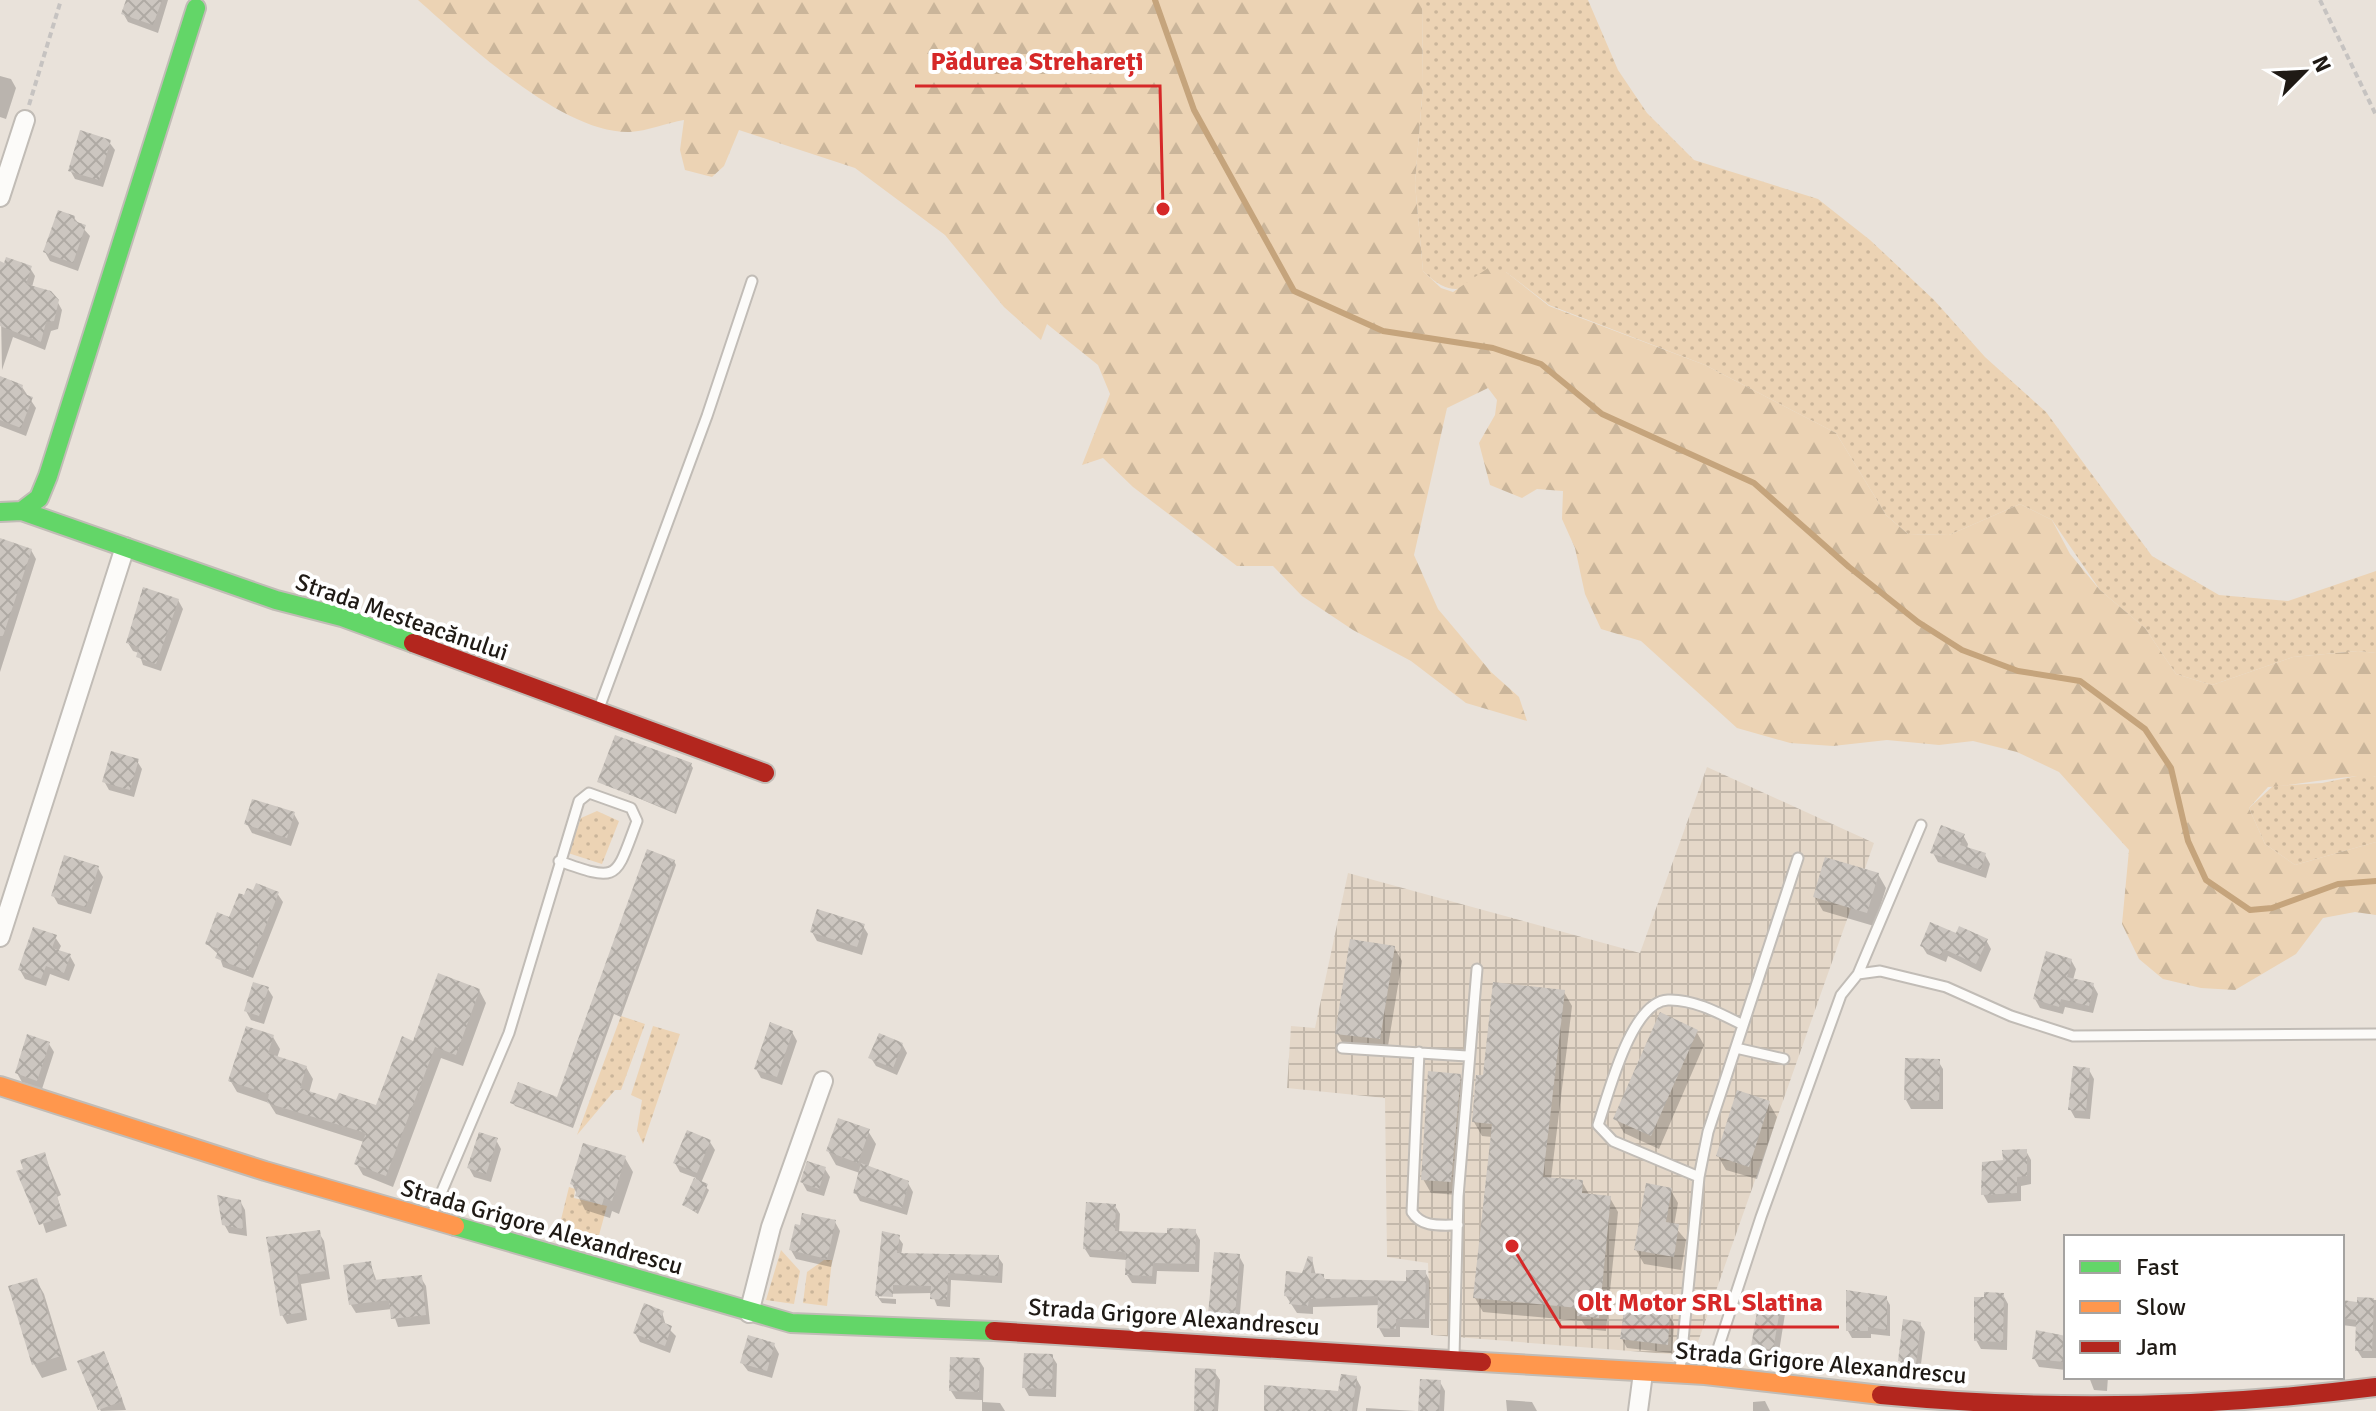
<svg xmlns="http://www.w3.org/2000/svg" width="2376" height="1411" viewBox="0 0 2376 1411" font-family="Signika,sans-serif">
  <defs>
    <pattern id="industrial-grid" width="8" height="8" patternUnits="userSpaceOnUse" patternTransform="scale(2)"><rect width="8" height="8" fill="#e4d7c8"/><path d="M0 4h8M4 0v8" fill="none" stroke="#c3b8ab"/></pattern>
    <pattern id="green-dots" width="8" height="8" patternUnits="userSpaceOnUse" patternTransform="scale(2)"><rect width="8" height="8" fill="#ecd3b4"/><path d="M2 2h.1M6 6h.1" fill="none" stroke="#cab59a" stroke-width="1.8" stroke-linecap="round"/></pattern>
    <pattern id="forest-firs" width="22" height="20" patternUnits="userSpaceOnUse" patternTransform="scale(2)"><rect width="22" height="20" fill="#ecd3b4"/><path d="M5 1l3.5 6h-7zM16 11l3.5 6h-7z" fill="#cab59a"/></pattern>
    <pattern id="building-cross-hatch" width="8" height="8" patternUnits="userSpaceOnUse" patternTransform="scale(2)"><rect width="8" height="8" fill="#ccc6c0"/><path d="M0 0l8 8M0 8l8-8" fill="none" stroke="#afaaa4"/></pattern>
  </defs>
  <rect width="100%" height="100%" fill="#e9e2da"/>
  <path fill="url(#industrial-grid)" d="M1707 767 1874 843 1693 1356 1431 1335 1428 1263 1387 1257 1385 1098 1287 1088 1291 1026 1315 1028 1348 873 1640 953Z"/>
  <path fill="url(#green-dots)" d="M1422 0H1588L1618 70 1647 113 1694 160 1818 199 1870 240 1934 300 1985 357 2046 412 2152 556 2219 595 2288 601 2376 571V653L2358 651 2293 657 2212 685 2176 674 2145 628 2100 590 2052 520 2020 504 1949 535 1908 534 1886 515 1836 433 1705 365 1549 305 1506 272C1465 285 1456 303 1423 271L1415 183 1423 86Z
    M2367 774 2376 777V842L2295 865 2265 844 2249 808 2273 786 2322 783Z
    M597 811 619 821 602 864 568 853 581 818Z
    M621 1016 645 1024 621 1090H615L577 1135Z
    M653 1026 680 1034 643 1144 637 1130 642 1100 631 1095Z
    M569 1187 575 1189 574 1198 607 1206 596 1246 557 1236Z
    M781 1250 800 1271 794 1304 766 1300Z
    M824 1260H832L827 1306 803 1303 807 1272Z"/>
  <path fill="url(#forest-firs)" d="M418 0H1422L1423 86 1415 183 1423 271 1441 288 1453 292 1488 268 1506 272 1549 306 1705 365 1836 433 1886 515 1908 534 1949 535 2020 504 2052 520 2070 554 2100 590 2145 628 2176 674 2212 685 2293 657 2358 651 2376 653V777C2362 772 2291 786 2268 787L2249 808 2265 844 2295 865 2376 842V915L2355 912 2323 918 2296 954 2235 990 2201 988 2163 979 2139 959 2122 924 2129 850 2059 772 2017 752 1973 741 1939 745 1887 740 1833 746 1790 743 1737 728 1641 641 1601 629 1585 594 1575 548 1562 519 1563 491 1537 489 1522 498 1490 485 1479 443 1495 415 1497 400 1488 388 1447 408 1414 555 1438 609 1491 672 1519 697 1527 721 1466 703 1411 661 1353 630 1302 596 1273 566H1237L1133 487 1103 458 1082 465 1110 394 1098 365 1047 324 1041 340 1004 307 945 235 855 168 739 130 724 166 712 177 685 170 680 150 684 120C667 123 647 131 630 132 562 134 467 43 418 0Z"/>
  <path fill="#0003" d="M128 0H168L158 33 128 22 123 13Z
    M0 76 11 79 16 88 6 119 0 117Z
    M109 142 115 150 103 187 75 179 70 170Z
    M74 218 90 236 78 271 50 261 45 252Z
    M0 263 30 268 35 276 32 287 57 301 62 310 58 329 51 331 45 350 13 337 2 370Z
    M0 384 22 387 36 408 26 436 0 426Z
    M31 550 36 559 0 672V551Z
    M178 600 183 609 161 671 143 665 139 653 133 651 128 643Z
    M137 761 142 769 134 797 109 790 104 781Z
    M691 765 693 768 676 814 600 782Z
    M294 814 299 823 291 846 252 833 247 824Z
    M1963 835 1968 844 1967 849 1985 855 1990 864 1986 878 1938 862 1933 853Z
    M674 861 676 865 621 1017 614 1014 573 1128 515 1106 513 1103 559 1099Z
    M98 868 103 877 91 914 58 904 53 895Z
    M1878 874 1886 888 1874 926 1823 911 1815 897Z
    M277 893 283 902 253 978 223 967 219 955 207 944 231 920Z
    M863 926 868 934 862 955 817 941 812 932Z
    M1957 935 1986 940 1991 949 1981 972 1948 956 1946 962 1927 954 1922 946Z
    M55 937 61 946 58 952 70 956 75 965 69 981 50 974 46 986 25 979 20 970Z
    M1394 947 1402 961 1387 1052 1345 1047 1337 1033Z
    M2071 960 2076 969 2073 980 2093 985 2098 994 2093 1013 2065 1007 2063 1014 2040 1008 2035 999Z
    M268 989 273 997 264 1024 251 1020 246 1011Z
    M479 990 486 1003 463 1066 441 1058 393 1187 363 1175 356 1163 364 1142 276 1114 269 1103 237 1092 230 1080 273 1037 280 1049 277 1058 306 1067 313 1079 309 1093 337 1102 377 1108 415 1043Z
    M1564 992 1572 1006 1551 1179 1582 1182 1590 1196 1610 1198 1618 1212 1606 1331 1587 1329 1582 1321 1483 1312 1475 1298 1492 1137 1482 1136 1474 1122 1485 1078Z
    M1696 1031 1704 1045 1659 1149 1624 1133 1616 1119Z
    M792 1032 797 1041 782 1085 761 1078 756 1069Z
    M49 1044 54 1052 42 1089 22 1082 17 1073Z
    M902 1044 907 1053 897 1075 876 1066 871 1058Z
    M1938 1061 1943 1069V1109H1911L1906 1100Z
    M2089 1070 2094 1079 2090 1119 2075 1118 2070 1109Z
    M1460 1075 1467 1089 1458 1195 1431 1193 1423 1179Z
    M1769 1103 1777 1117 1757 1179 1726 1170 1718 1156Z
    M868 1131 876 1144 868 1167 908 1183 913 1192 907 1215 860 1201 855 1192 860 1173 836 1165 828 1151Z
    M496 1140 501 1149 491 1182 474 1177 469 1168Z
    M710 1142 715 1150 701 1183 709 1190 698 1214 684 1205 696 1178 680 1172 675 1163Z
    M2026 1151 2031 1160V1184L2021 1186V1201L1988 1203 1983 1194 2005 1162Z
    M44 1154 61 1195 57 1197 67 1226 46 1233 26 1170Z
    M625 1158 633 1172 619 1214 612 1211 610 1218 585 1210 572 1184Z
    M825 1169 830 1177 824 1196 807 1191 802 1182Z
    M1670 1189 1678 1203 1674 1226 1686 1240 1681 1270 1644 1264 1636 1250Z
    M240 1201 245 1210 247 1236 229 1233 224 1224Z
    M1115 1206 1120 1214 1119 1233 1168 1236 1195 1231 1200 1240 1199 1272 1157 1271 1156 1284 1132 1283 1127 1275V1260L1090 1257 1085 1249Z
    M835 1222 840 1231 831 1267 796 1259 791 1250Z
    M319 1233 324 1241 330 1279 301 1284 307 1320 287 1324 282 1315 268 1238Z
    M898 1237 903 1244 901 1255 998 1257 1003 1264 1002 1283 951 1280 950 1307 937 1306 932 1293 879 1294V1298L896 1299V1304L882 1303 877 1296Z
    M1239 1256 1244 1265 1239 1325 1215 1323 1210 1314Z
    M1312 1259 1316 1276H1323L1326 1281 1408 1283 1425 1272 1430 1281 1429 1328 1400 1327V1337H1384L1379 1328 1380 1305 1313 1307V1314L1297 1313 1286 1296Z
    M370 1263 377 1282 421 1278 426 1286 430 1324 398 1327 392 1309 356 1313 351 1305Z
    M36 1280 44 1294 67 1370 42 1378 34 1364Z
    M2003 1295 2008 1304 2007 1350 1981 1349 1976 1340Z
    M1886 1298 1890 1305V1336L1871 1334V1338H1852L1848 1331Z
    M2359 1299 2376 1300V1358H2362L2357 1350 2358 1327 2342 1325V1302L2359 1304Z
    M1780 1305 1785 1314 1778 1358 1758 1355 1753 1346Z
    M662 1312 666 1326 676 1336 670 1353 640 1342 635 1333Z
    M1669 1315 1674 1324 1672 1353 1627 1348 1622 1339Z
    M1920 1324 1925 1332 1920 1372 1905 1370 1900 1361Z
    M2062 1336 2066 1339V1370L2039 1367 2034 1358Z
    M774 1345 779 1354 772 1378 748 1371 742 1363Z
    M104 1353 108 1362 126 1410 101 1411 91 1394 79 1362Z
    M1052 1356 1057 1364 1056 1397 1029 1396 1024 1387Z
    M979 1360 984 1368 983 1402 1000 1403 1005 1411H982V1400L956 1399 951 1391Z
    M1214 1371 1220 1380 1218 1411H1196Z
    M2089 1377H2108L2107 1391 2094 1390Z
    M1356 1378 1361 1387 1357 1411H1266L1340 1394Z
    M1440 1382 1445 1391 1444 1411H1420Z
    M1506 1400 1532 1402 1537 1411H1507Z
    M1765 1401 1770 1411H1753V1402Z
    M1366 1408 1416 1411H1366Z"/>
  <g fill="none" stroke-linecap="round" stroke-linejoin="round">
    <path stroke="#c5a47c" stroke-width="6" d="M1155 0 1194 110 1294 291 1383 331 1493 348 1541 364 1602 414 1754 483 1849 567 1918 622 1962 650 2018 671 2080 681 2145 729 2171 768 2188 841 2206 880 2250 910 2272 908 2338 884 2376 881"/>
  </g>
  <path fill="url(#building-cross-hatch)" d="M126 0H162L153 25 121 14Z
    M80 130 111 140 99 180 68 171Z
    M58 210 75 216 74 221 86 225 73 263 43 252Z
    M6 257 32 266 26 284 51 291 59 300 54 321 46 322 41 342 0 326V261L4 263Z
    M0 376 23 385 21 393 33 397 21 428 0 420Z
    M0 538 32 549 3 636H0Z
    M143 587 179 599 156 664 136 657 139 647 126 643Z
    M615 735 692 763 674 812 597 782Z
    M111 751 139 759 130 790 102 782Z
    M252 799 295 812 287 838 244 824Z
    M1941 825 1965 834 1960 845 1986 853 1981 870 1930 853Z
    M647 849 675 860 619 1014 612 1012 571 1125 510 1103 518 1082 557 1097Z
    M64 855 99 866 86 907 51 896Z
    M1825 857 1879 873 1867 913 1813 897Z
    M256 883 279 892 248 971 215 958 219 949 205 944 217 912 229 917 239 893 244 895 247 888 253 890Z
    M817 909 865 924 857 947 810 932Z
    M1930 922 1956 933 1959 926 1988 939 1976 964 1944 949 1941 955 1920 946Z
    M33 927 57 935 52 948 71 954 64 973 46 966 41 979 18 970Z
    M1350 939 1395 946 1380 1039 1335 1034Z
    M2046 951 2072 959 2067 977 2094 983 2089 1006 2061 999 2059 1007 2033 999Z
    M438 973 480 989 456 1055 435 1047 386 1176 354 1164 366 1133 267 1103 269 1094 228 1081 246 1026 274 1035 268 1053 307 1066 300 1088 336 1100 339 1093 376 1105 402 1036 413 1041Z
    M253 982 269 987 259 1016 244 1011Z
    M1493 982 1565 990 1543 1177 1583 1180 1582 1193 1611 1196 1599 1318 1577 1316 1578 1308 1473 1298 1492 1124 1472 1122 1476 1075H1483Z
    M1660 1012 1698 1030 1651 1136 1613 1119Z
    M770 1022 793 1031 777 1077 754 1069Z
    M879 1033 903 1043 893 1068 868 1058Z
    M27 1034 50 1042 37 1081 15 1073Z
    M1905 1058 1940 1059 1939 1101 1904 1100Z
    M2073 1066 2090 1068 2086 1111 2068 1110Z
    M1428 1071 1461 1074 1451 1182 1421 1180Z
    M1737 1090 1770 1101 1749 1167 1716 1156Z
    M838 1118 870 1129 858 1163 826 1151Z
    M687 1130 711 1140 697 1173 673 1163Z
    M479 1132 498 1138 486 1174 467 1168Z
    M583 1143 626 1156 612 1201 604 1198 602 1205 575 1196 578 1187 570 1184Z
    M2027 1149V1176L2017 1177V1193L1981 1195 1982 1162 2003 1160 2002 1150Z
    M45 1152 63 1217 39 1225 16 1171 23 1169 20 1160Z
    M807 1161 826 1167 819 1189 800 1182Z
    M861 1163 909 1181 902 1208 853 1193Z
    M694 1178 708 1184 696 1212 682 1205Z
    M1646 1183 1672 1188 1666 1222 1679 1224 1674 1257 1634 1250Z
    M217 1195 241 1200 243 1229 222 1225Z
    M1086 1202 1116 1204 1115 1231 1167 1233V1228L1196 1229 1195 1264 1153 1263 1152 1276 1125 1275 1126 1252 1083 1249Z
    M802 1213 836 1220 827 1259 789 1250 795 1224 800 1225Z
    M320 1230 326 1271 297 1275 304 1312 280 1316 266 1237Z
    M882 1231 900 1235 897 1253 999 1255 998 1276 948 1273 947 1300 930 1299 931 1286 893 1285V1297L875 1296Z
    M1214 1252 1240 1254 1235 1317 1208 1314Z
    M1308 1256 1313 1257 1311 1273 1324 1274V1279L1406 1281V1270H1426L1425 1319H1396V1329L1377 1328 1378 1296 1309 1299 1308 1306 1289 1304 1292 1297 1284 1296 1286 1271 1302 1273Z
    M371 1261 374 1280 422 1275 426 1315 391 1319 389 1300 349 1305 343 1265Z
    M37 1278 61 1356 32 1365 8 1286Z
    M1846 1290 1887 1296V1330L1868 1327V1331H1846Z
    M1984 1292 2004 1293 2003 1342 1974 1341V1297H1984Z
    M2357 1297 2374 1298 2372 1351H2355L2356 1320 2342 1318V1300L2357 1302Z
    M1759 1300 1781 1304 1773 1350 1751 1346Z
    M644 1303 664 1311 660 1321 672 1326 665 1346 633 1333Z
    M1624 1311 1670 1313 1668 1345 1620 1339Z
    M1903 1319 1921 1322 1916 1364 1898 1361Z
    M2036 1330 2066 1336 2065 1362 2032 1359Z
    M748 1335 775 1343 767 1371 740 1363Z
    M104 1351 123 1401 98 1410 77 1361Z
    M1024 1353 1053 1354 1052 1389 1022 1388Z
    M950 1357 980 1358 979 1392 949 1391Z
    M1195 1368 1216 1369 1214 1411H1194Z
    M1341 1374 1357 1376 1352 1411H1264V1385L1338 1391Z
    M1420 1379 1441 1380 1439 1411H1418Z"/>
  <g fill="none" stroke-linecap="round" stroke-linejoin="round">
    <defs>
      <path id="lane" d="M598 711 707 416 752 281
        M1858 974 1921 825
        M1342 1048 1467 1056
        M1736 1048 1784 1059
        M1419 1052 1412 1212C1422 1228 1441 1225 1458 1225
        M1699 1177 1613 1141 1598 1125C1608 1096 1631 1001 1668 1000 1694 999 1721 1014 1743 1025
        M431 1217 509 1033 579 801 589 793 631 808 637 821C615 879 620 883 559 861
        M1454 1356 1458 1197 1477 969
        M1680 1371 1699 1177 1708 1132 1798 858
        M1710 1373 1761 1217 1841 995 1858 974 1880 971 1946 987 2011 1016 2073 1036 2376 1034"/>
      <path id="street" d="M0 197 25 120
        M0 937 125 547
        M749 1313 771 1227 823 1081
        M1638 1411 1643 1373"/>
      <path id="fast" d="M22 511 39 498 48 476 196 8
        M0 512 22 511 276 600 342 617 413 643
        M455 1226 791 1323 994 1331"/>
      <path id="slow" d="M0 1086 265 1171 455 1226
        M1482 1362 1705 1375 1881 1395"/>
      <path id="jam" d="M413 643 765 773
        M994 1331 1482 1362
        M1881 1395C2046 1411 2212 1408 2376 1387"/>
    </defs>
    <use href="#lane" stroke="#c1bcb6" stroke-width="13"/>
    <use href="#street" stroke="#c1bcb6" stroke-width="22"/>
    <use href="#fast" stroke="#c1bcb6" stroke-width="22"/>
    <use href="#slow" stroke="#c1bcb6" stroke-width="22"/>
    <use href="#jam" stroke="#c1bcb6" stroke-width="22"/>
    <path stroke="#c6c3c1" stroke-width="4" stroke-dasharray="6 4" stroke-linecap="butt" d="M2320 0 2376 115
      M29 105 61 0"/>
    <use href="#lane" stroke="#fcfbf9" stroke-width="9"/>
    <use href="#street" stroke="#fcfbf9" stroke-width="18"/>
    <use href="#fast" stroke="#63d668" stroke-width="18"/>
    <use href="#slow" stroke="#ff974d" stroke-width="18"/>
    <use href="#jam" stroke="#b3261e" stroke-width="18"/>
  </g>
  <g text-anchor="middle" stroke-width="8" stroke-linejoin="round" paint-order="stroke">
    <g font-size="24" fill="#1f1a15" stroke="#fff">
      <text transform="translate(402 617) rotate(19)" y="8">Strada Mesteacănului</text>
      <text transform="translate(542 1227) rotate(16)" y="8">Strada Grigore Alexandrescu</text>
      <text transform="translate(1174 1317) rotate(4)" y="8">Strada Grigore Alexandrescu</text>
      <text transform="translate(1821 1363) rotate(5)" y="8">Strada Grigore Alexandrescu</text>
    </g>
  </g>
  <path fill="none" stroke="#d62828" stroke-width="3" d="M1163 209L1160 86H915M1512 1246L1561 1327H1839"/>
  <g fill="#d62828" stroke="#fff" stroke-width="3">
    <circle cx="1163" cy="209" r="8"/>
    <circle cx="1512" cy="1246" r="8"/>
  </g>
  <g font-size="26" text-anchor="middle" font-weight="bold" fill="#d62828" stroke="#fff" stroke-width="8" stroke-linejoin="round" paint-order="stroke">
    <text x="1037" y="70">Pădurea Strehareți</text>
    <text x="1700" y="1311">Olt Motor SRL Slatina</text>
  </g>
  <rect x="2064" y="1235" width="280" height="144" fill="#ffffff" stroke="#a5a3a1" stroke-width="2"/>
  <rect x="2080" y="1261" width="40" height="12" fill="#63d668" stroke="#a5a3a1" stroke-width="2"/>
  <text x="2136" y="1275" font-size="24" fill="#1f1a15">Fast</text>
  <rect x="2080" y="1301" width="40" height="12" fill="#ff974d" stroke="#a5a3a1" stroke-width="2"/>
  <text x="2136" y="1315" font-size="24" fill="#1f1a15">Slow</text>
  <rect x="2080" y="1341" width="40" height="12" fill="#b3261e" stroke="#a5a3a1" stroke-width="2"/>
  <text x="2136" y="1355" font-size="24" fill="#1f1a15">Jam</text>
  <g transform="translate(2304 72) rotate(66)" stroke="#ffffff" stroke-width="6" paint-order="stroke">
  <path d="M0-6L14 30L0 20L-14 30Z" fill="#1f1a15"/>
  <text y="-12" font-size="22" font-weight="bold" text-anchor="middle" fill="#1f1a15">N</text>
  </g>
</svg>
